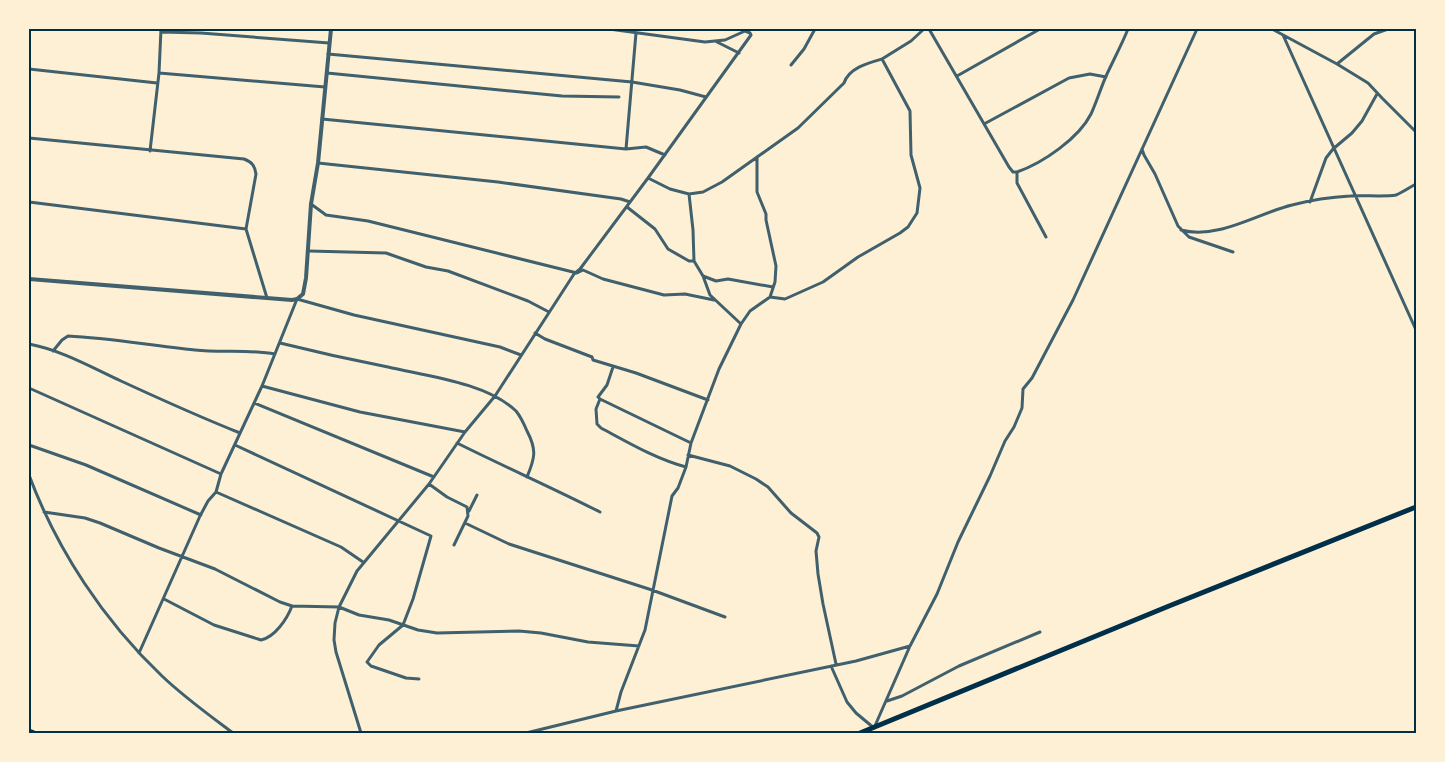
<svg xmlns="http://www.w3.org/2000/svg" width="1445" height="762" viewBox="0 0 1445 762" font-family="Inter,sans-serif">
  <rect width="100%" height="100%" fill="#fdf0d5"/>
  <g fill="none" stroke-linecap="round" stroke-linejoin="round">
    <path stroke="#3f606c" stroke-width="3" d="M929 29 1009 167 1013 172H1017C1043 163 1079 138 1091 114 1097 101 1101 87 1107 74 1114 59 1122 44 1128 29
      M1272 29 1337 64 1368 83 1382 98 1416 132
      M161 32 201 33 329 43
      M1283 35 1416 330
      M717 42 739 53
      M328 54 632 82 680 90 706 97
      M882 59 911 41 924 29
      M1337 64 1374 34 1388 29
      M791 65 804 49 815 29
      M29 69 157 83
      M159 73 325 87
      M327 73 562 96 619 97
      M957 76 1040 29
      M322 119 626 149 646 147 665 155
      M984 124 1069 78 1090 74 1106 77
      M29 138 244 159C252 162 255 166 256 174L246 229
      M626 149 636 33
      M1142 149 1144 155 1155 174 1178 226 1189 237 1233 252
      M150 151 159 73 161 29
      M757 158V192L766 214V220L776 266 775 282 770 297
      M318 163 498 182 621 199 630 202
      M1017 172V183L1046 237
      M689 194 693 230 694 261 703 276 710 295 741 324
      M29 202 246 229 267 298
      M1310 202 1326 158 1333 149 1352 133 1362 121 1377 94
      M311 204 326 215 368 221 577 273 583 270 603 279 664 295 685 294 714 300
      M627 207 655 229 668 249 689 261H694
      M1181 230C1218 240 1258 213 1292 205 1311 200 1331 197 1350 196 1362 195 1386 197 1396 195 1403 192 1410 187 1416 184
      M309 251 386 253 426 267 448 271 528 301 549 312
      M703 276 716 281 728 279 773 287
      M535 333 545 339 592 357 593 360 636 373 708 400
      M280 343C316 352 352 360 388 367 427 376 487 383 516 411 521 417 524 424 527 431 537 450 535 458 527 477
      M29 344C61 350 91 367 121 381 160 399 200 417 240 433
      M53 351 62 340 68 336C111 338 152 346 195 350 221 353 249 349 275 354
      M613 367 607 385 598 397 600 399 596 409 597 424 601 428C629 443 656 459 686 467
      M262 386 360 412 465 432
      M29 388 221 474
      M600 399 691 443
      M254 403 434 477
      M457 443C505 467 553 488 600 512
      M29 445 86 465 201 515
      M235 445 431 536 413 599 403 625 379 645 367 662 371 666 406 678 419 679
      M688 455 730 466 756 479 768 487 791 513 817 533 819 537 816 551 818 574 823 604 836 664
      M29 475C57 550 104 621 162 676 184 697 209 715 233 733
      M429 484 447 497 467 507 468 516 454 545
      M216 492 341 547 363 562
      M469 511 477 495
      M44 512 85 518 100 523 159 548 215 569 280 602 292 606 339 607 359 615 389 620 418 630 437 633 519 631 541 633 588 642 639 646
      M465 523 509 544 652 590 725 617
      M164 599 214 625 261 640C275 637 287 619 292 606
      M139 653 200 516 208 501 216 492 221 474 262 386 297 299 354 315 500 347 521 355
      M831 666 847 702 856 713 874 728 910 646 937 594 958 542 990 476 1005 441 1014 427 1022 408 1023 389 1032 378 1073 300 1197 29
      M887 701 902 696 959 666 1040 632
      M616 711 621 692 645 630 672 496 678 488 686 467 691 443 719 369 741 324 750 311 770 297 785 299 823 282 858 257 900 233 908 227 917 213 920 188 911 155 910 111 882 59C868 63 849 68 844 83L798 128 722 182 703 192 689 194 670 189 648 178
      M361 733 336 652 334 640 335 623 339 607 357 571 429 484 465 432 495 396 574 274 580 269 648 178 751 35 750 33 745 31 725 40 705 42 609 29
      M526 733 616 711 856 661 910 646"/>
    <path stroke="#3f606c" stroke-width="4" d="M29 279 292 300 297 299 303 294 306 278 311 204 318 163 331 29"/>
    <path stroke="#003049" stroke-width="5" d="M29 731 34 733
      M860 733 1169 606 1416 507"/>
  </g>
  <rect width="1445" height="762" fill="none" stroke="#fdf0d5" stroke-width="60"/>
  <rect x="30" y="30" width="1385" height="702" fill="none" stroke="#003049" stroke-width="2"/>
</svg>
